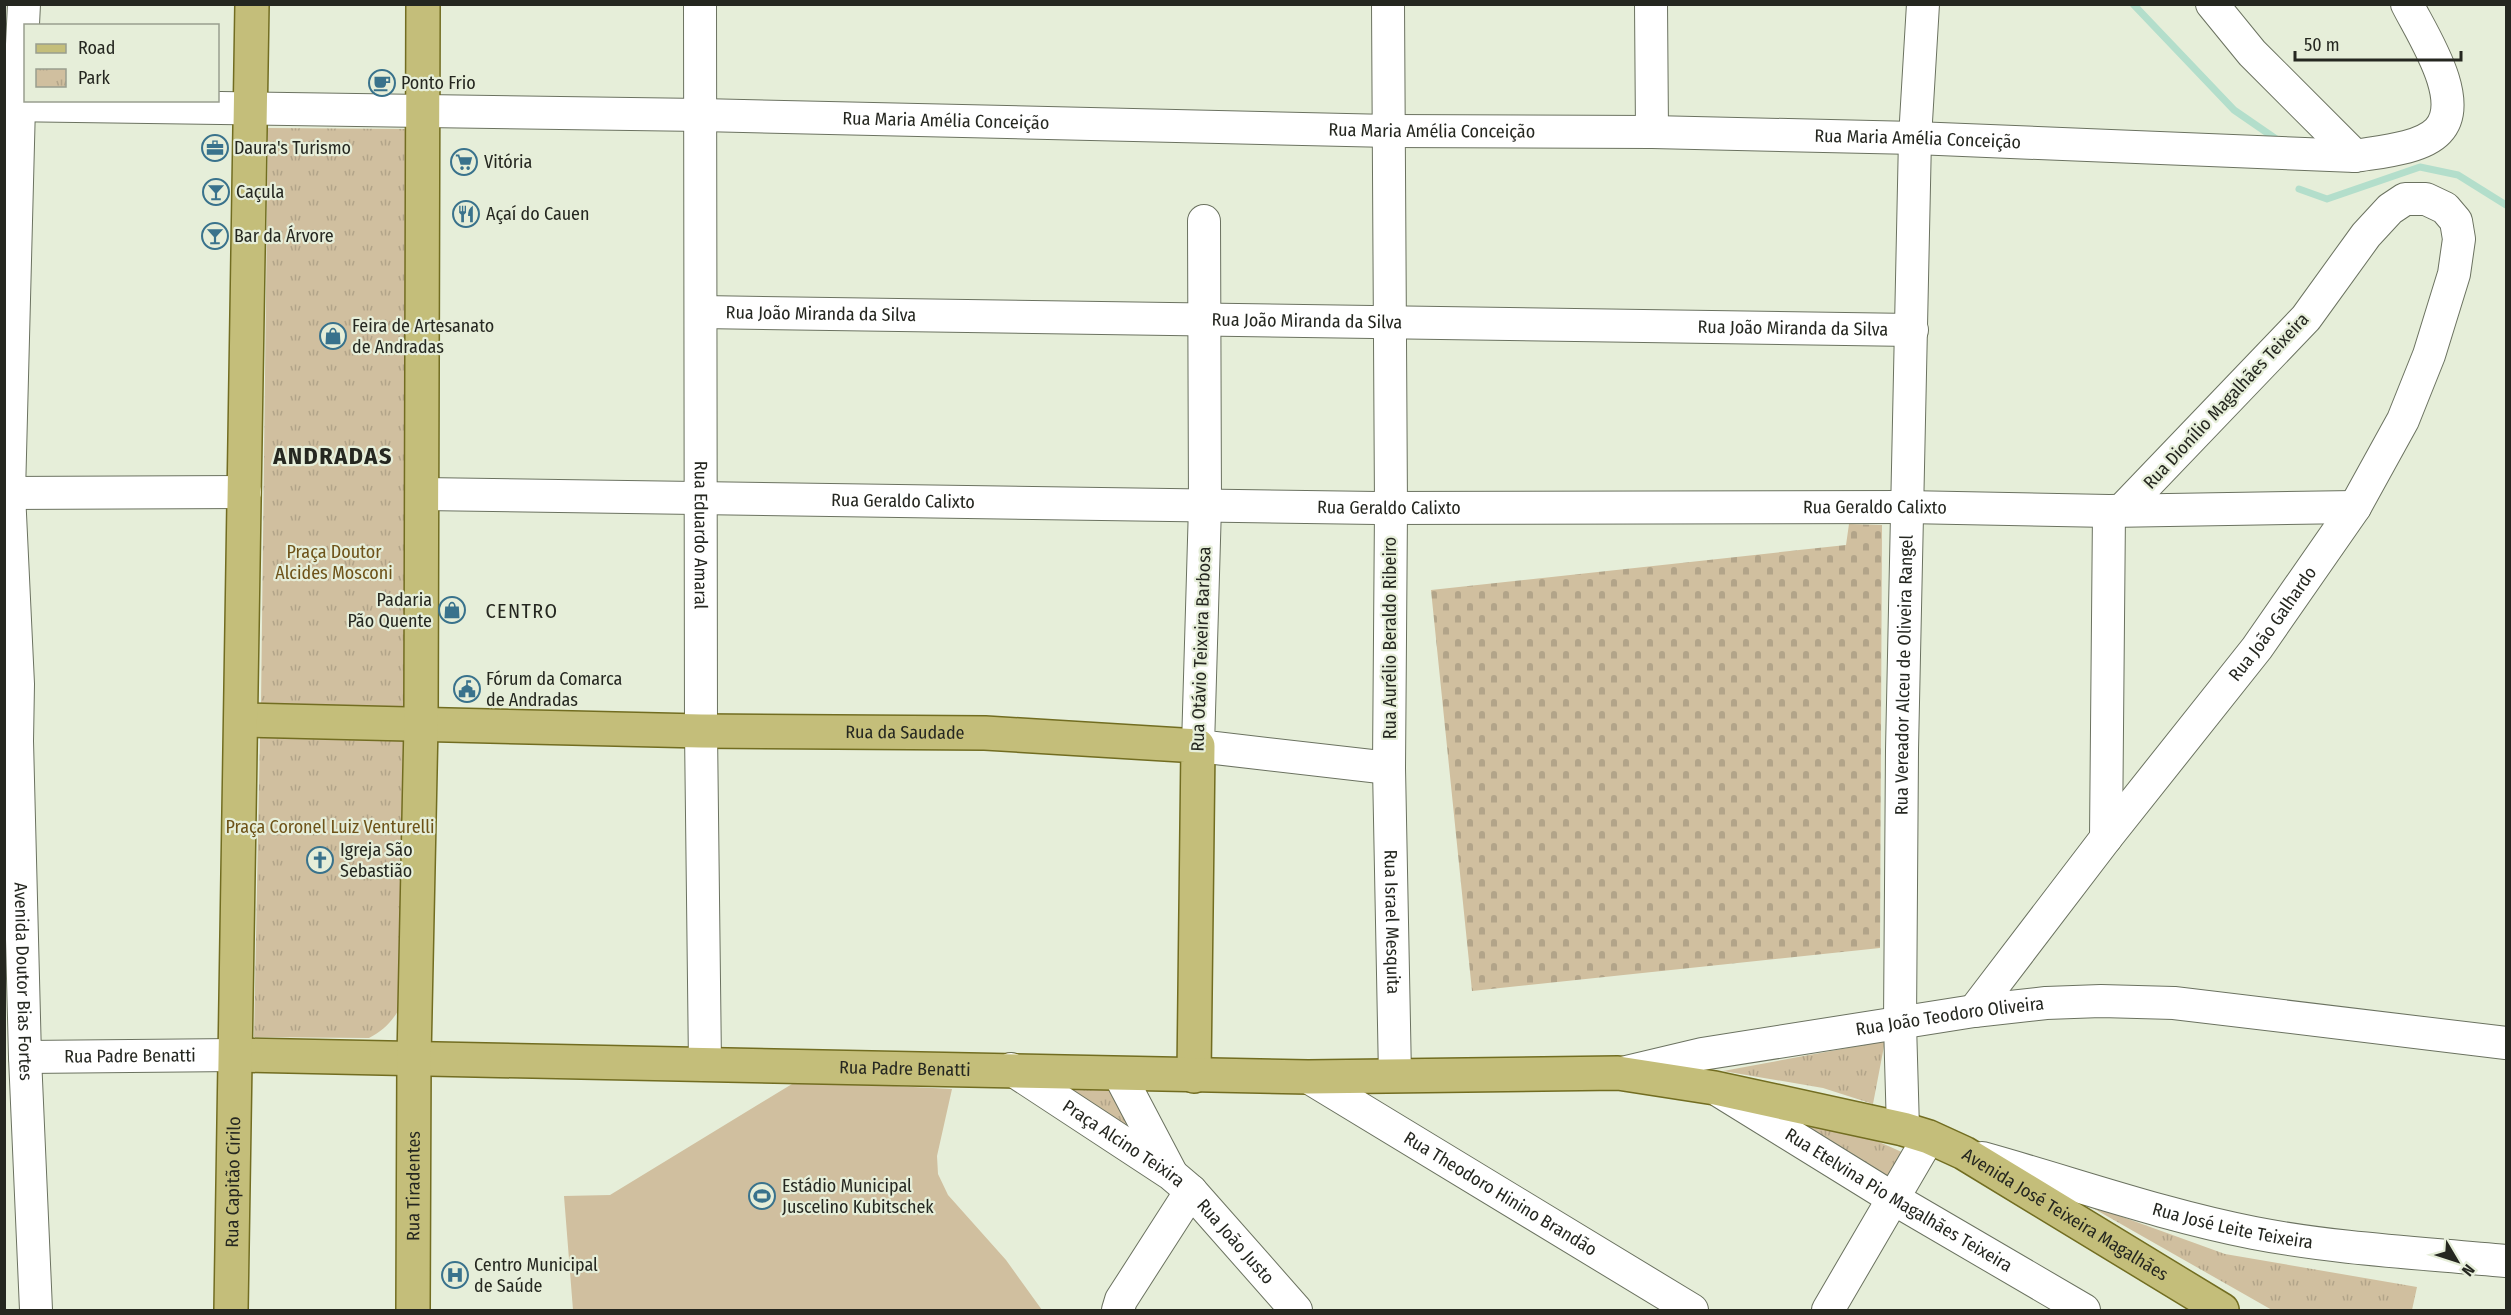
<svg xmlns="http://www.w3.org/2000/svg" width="2511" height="1315" viewBox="0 0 2511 1315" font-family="'Fira Sans Condensed',sans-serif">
  <defs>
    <pattern id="cemetery-stones" width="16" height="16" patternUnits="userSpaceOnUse" patternTransform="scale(1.5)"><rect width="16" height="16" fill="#d0bf9f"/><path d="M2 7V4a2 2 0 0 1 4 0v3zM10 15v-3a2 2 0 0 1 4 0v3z" fill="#b2a489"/></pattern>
    <pattern id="park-tufts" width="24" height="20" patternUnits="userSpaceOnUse" patternTransform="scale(1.5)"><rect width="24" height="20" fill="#d0bf9f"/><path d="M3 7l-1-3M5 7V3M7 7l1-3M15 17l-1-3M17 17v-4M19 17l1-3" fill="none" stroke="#b2a489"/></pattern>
  </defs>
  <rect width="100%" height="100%" fill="#e6eed9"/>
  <path fill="url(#cemetery-stones)" d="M1849 524 1882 525 1880 948 1472 991 1431 590 1846 545Z"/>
  <path fill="url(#park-tufts)" d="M268 128 410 129 405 709 261 706Z
    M260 736 404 738 398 1011C390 1024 382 1031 369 1038L254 1037Z
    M1885 1041 1873 1104 1823 1088 1723 1071Z
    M1054 1087 1113 1089 1141 1146Z
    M1764 1111C1813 1115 1861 1133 1906 1154L1886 1181Z
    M2084 1203 2225 1254 2417 1287 2412 1310H2272Z"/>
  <path fill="#d0bf9f" d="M797 1081 952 1089 937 1156 938 1174 948 1195 1006 1260 1042 1310H573L564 1196 610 1195Z"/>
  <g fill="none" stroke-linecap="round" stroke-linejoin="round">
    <path stroke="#b3decb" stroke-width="7" d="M2133 4 2234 110 2279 141
      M2299 189 2327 199 2420 167 2458 175 2506 205"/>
    <defs>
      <g id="minor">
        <path id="s1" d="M24 4 19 105 9 493 18 684 17 741 25 1057 36 1310"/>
        <path id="s2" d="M700 4 701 731 705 1065"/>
        <path id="s3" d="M1388 4 1391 508 1389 768 1395 1076"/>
        <path d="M1651 4 1652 132"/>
        <path d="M2212 4 2252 53 2355 156"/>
        <path id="s4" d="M4 105 701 115 1390 131 1652 132 1915 138 2355 156C2378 152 2421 149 2438 131 2467 101 2422 34 2407 4"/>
        <path d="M1204 221 1205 506 1198 746 1389 768"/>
        <path id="s5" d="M701 312 1912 330"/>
        <path d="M4 493 245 492"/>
        <path id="s6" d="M423 494 1377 508 1906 507 2109 511 2355 507"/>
        <path d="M2106 838 2109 511"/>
        <path id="s7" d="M1974 1011 2106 838 2257 648 2355 507 2403 420 2429 355 2454 274 2459 239 2456 221 2445 208 2426 199H2405L2390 209 2366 235 2306 318 2123 509"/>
        <path id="s8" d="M25 1057 236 1055"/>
        <path id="s9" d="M1011 1069 1171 1174 1191 1191 1296 1310"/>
        <path id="s10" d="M1622 1073 1702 1054 1974 1011 2046 1003 2101 1001 2174 1003 2506 1043"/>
        <path d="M1119 1074 1170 1171"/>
        <path id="s11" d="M1308 1077 1692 1310"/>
        <path id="s12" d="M1721 1092 1894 1199 2084 1310"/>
        <path id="s13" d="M1903 1129 1900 1024 1902 750 1915 138 1923 4"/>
        <path id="s14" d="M1982 1158C2072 1183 2162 1215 2254 1233 2337 1249 2422 1253 2506 1261"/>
        <path d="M1118 1310 1121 1300 1191 1191"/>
        <path d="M1828 1310 1929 1137"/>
      </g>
      <g id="major">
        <path id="s15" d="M241 720 701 731 985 733 1198 746 1194 1076"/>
        <path id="s16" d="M236 1055 1308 1077 1618 1073 1715 1088 1903 1129 1929 1137 1964 1153 2222 1310"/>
        <path id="s17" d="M231 1310 252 4"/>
        <path id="s18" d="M413 1310 414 1059 421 724 423 4"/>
      </g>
    </defs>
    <use href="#minor" stroke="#6b7260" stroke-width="34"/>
    <use href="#major" stroke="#726d21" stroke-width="36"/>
    <use href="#minor" stroke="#fff" stroke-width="32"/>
    <use href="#major" stroke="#c4be7a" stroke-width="33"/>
  </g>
  <defs>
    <symbol id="cafe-ring" viewBox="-11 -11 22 22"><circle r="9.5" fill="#e6eed9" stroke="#39728c" stroke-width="1.5"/><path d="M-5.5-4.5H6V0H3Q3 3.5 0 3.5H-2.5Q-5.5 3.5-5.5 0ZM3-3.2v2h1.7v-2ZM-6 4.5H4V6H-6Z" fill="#39728c"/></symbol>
    <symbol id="office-ring" viewBox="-11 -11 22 22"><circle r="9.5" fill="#e6eed9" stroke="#39728c" stroke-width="1.5"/><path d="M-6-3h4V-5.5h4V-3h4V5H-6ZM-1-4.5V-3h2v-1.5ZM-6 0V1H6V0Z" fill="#39728c"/></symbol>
    <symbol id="supermarket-ring" viewBox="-11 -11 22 22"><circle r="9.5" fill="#e6eed9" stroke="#39728c" stroke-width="1.5"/><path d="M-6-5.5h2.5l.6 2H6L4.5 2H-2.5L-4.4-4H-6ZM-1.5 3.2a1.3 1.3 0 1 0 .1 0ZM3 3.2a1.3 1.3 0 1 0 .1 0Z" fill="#39728c"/></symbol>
    <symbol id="bar-ring" viewBox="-11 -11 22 22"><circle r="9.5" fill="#e6eed9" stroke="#39728c" stroke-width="1.5"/><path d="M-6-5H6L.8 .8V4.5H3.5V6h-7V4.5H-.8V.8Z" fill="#39728c"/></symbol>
    <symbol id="restaurant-ring" viewBox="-11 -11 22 22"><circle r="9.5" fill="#e6eed9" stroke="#39728c" stroke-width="1.5"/><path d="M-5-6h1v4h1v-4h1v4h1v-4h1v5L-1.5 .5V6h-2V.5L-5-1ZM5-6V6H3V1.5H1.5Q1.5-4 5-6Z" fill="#39728c"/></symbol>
    <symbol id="shop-ring" viewBox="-11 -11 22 22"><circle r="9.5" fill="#e6eed9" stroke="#39728c" stroke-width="1.5"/><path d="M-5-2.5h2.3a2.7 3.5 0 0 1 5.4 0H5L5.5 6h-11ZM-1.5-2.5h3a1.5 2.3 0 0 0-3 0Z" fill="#39728c"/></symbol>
    <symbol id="civic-ring" viewBox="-11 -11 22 22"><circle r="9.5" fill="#e6eed9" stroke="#39728c" stroke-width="1.5"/><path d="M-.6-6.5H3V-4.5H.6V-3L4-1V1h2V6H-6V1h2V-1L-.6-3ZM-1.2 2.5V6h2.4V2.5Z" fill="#39728c"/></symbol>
    <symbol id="church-ring" viewBox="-11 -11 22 22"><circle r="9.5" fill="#e6eed9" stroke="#39728c" stroke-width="1.5"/><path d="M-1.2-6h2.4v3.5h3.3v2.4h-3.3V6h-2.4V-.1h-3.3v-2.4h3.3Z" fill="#39728c"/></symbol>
    <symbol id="stadium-ring" viewBox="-11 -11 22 22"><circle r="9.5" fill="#e6eed9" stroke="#39728c" stroke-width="1.5"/><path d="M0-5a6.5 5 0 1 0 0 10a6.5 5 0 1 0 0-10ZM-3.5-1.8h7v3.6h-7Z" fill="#39728c"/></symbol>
    <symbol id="hospital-ring" viewBox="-11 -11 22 22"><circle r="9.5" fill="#e6eed9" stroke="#39728c" stroke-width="1.5"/><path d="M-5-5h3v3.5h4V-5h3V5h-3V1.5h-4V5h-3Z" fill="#39728c"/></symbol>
  </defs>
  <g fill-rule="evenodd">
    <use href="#cafe-ring" x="367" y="68" width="30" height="30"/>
    <use href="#office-ring" x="200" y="133" width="30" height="30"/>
    <use href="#supermarket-ring" x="449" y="147" width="30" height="30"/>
    <use href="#bar-ring" x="201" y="177" width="30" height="30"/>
    <use href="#restaurant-ring" x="451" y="199" width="30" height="30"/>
    <use href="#bar-ring" x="200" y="221" width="30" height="30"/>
    <use href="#shop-ring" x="318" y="321" width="30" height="30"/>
    <use href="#shop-ring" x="437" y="595" width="30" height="30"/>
    <use href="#civic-ring" x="452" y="674" width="30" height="30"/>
    <use href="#church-ring" x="305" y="845" width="30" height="30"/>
    <use href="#stadium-ring" x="747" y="1181" width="30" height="30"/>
    <use href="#hospital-ring" x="440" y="1260" width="30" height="30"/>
  </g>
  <g text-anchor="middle" stroke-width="4.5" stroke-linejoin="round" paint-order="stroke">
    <g font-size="18" fill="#252720" stroke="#e6eed9" text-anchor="start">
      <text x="401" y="89">Ponto Frio</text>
      <text x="234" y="154">Daura's Turismo</text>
      <text x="484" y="168">Vitória</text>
      <text x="236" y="198">Caçula</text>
      <text x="486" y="220">Açaí do Cauen</text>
      <text x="234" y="242">Bar da Árvore</text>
      <text x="352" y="332">Feira de Artesanato<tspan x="352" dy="21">de Andradas</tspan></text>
      <text x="432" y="606" text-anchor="end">Padaria<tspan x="432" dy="21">Pão Quente</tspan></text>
      <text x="486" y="685">Fórum da Comarca<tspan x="486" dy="21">de Andradas</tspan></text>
      <text x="340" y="856">Igreja São<tspan x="340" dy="21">Sebastião</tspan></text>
      <text x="782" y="1192">Estádio Municipal<tspan x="782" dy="21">Juscelino Kubitschek</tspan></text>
      <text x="474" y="1271">Centro Municipal<tspan x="474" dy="21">de Saúde</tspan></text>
    </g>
    <g font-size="18" fill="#252720" stroke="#e6eed9">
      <text dy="6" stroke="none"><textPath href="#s4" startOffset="942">Rua Maria Amélia Conceição</textPath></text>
      <text dy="6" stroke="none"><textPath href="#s4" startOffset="1428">Rua Maria Amélia Conceição</textPath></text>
      <text dy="6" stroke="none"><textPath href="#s4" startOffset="1914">Rua Maria Amélia Conceição</textPath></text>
      <text dy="6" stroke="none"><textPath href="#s5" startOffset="120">Rua João Miranda da Silva</textPath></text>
      <text dy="6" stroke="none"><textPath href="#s5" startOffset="606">Rua João Miranda da Silva</textPath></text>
      <text dy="6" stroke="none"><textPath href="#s5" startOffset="1092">Rua João Miranda da Silva</textPath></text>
      <text transform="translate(2226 401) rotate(-47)" y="6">Rua Dionílio Magalhães Teixeira</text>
      <text dy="6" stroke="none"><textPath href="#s6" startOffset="480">Rua Geraldo Calixto</textPath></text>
      <text dy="6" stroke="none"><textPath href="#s6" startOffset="966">Rua Geraldo Calixto</textPath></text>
      <text dy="6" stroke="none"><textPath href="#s6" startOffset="1452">Rua Geraldo Calixto</textPath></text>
      <text dy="6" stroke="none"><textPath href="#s2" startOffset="531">Rua Eduardo Amaral</textPath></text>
      <text dy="6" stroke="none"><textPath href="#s7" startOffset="489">Rua João Galhardo</textPath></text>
      <text transform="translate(1390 638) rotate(-90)" y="6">Rua Aurélio Beraldo Ribeiro</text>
      <text transform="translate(1201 649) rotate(-88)" y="6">Rua Otávio Teixeira Barbosa</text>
      <text dy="6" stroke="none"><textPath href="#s13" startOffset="454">Rua Vereador Alceu de Oliveira Rangel</textPath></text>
      <text dy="6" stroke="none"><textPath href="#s15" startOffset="664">Rua da Saudade</textPath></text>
      <text dy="6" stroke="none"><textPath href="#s3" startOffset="918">Rua Israel Mesquita</textPath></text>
      <text dy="6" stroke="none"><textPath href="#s1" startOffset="978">Avenida Doutor Bias Fortes</textPath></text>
      <text dy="6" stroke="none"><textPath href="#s10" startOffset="333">Rua João Teodoro Oliveira</textPath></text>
      <text dy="6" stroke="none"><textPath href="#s8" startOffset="105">Rua Padre Benatti</textPath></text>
      <text dy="6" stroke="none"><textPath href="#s16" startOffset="669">Rua Padre Benatti</textPath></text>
      <text dy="6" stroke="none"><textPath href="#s9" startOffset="135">Praça Alcino Teixira</textPath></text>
      <text dy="6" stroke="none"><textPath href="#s17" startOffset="128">Rua Capitão Cirilo</textPath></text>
      <text dy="6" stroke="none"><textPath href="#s18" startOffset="124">Rua Tiradentes</textPath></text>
      <text dy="6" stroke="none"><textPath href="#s11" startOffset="225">Rua Theodoro Hinino Brandão</textPath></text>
      <text dy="6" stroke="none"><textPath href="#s12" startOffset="208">Rua Etelvina Pio Magalhães Teixeira</textPath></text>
      <text dy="6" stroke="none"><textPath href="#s16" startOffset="1857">Avenida José Teixeira Magalhães</textPath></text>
      <text dy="6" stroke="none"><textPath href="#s14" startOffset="260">Rua José Leite Teixeira</textPath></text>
      <text dy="6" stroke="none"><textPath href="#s9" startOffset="285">Rua João Justo</textPath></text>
    </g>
    <g font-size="18" fill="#6d5218" stroke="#e6eed9">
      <text x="334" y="558">Praça Doutor<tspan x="334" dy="21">Alcides Mosconi</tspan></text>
      <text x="330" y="833">Praça Coronel Luiz Venturelli</text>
    </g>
    <g font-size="20" letter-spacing="1.5" fill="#252720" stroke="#e6eed9">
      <text x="522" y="618">CENTRO</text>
    </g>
    <g font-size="24" font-weight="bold" letter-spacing="1.5" fill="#252720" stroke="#e6eed9">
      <text x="333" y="464">ANDRADAS</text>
    </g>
  </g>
  <rect width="2511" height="1315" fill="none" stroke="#252720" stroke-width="12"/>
  <rect x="24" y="24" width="195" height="78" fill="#e6eed9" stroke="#999e8f" stroke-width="1.5"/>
  <rect x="36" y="44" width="30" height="9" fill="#c4be7a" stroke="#999e8f" stroke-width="1.5"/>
  <text x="78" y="54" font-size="18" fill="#252720">Road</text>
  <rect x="36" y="69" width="30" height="18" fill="url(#park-tufts)" stroke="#999e8f" stroke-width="1.5"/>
  <text x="78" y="84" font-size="18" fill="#252720">Park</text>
  <g transform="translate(2457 1261) rotate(129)" stroke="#e6eed9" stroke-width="4.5" paint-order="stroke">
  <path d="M0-4.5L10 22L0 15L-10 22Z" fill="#252720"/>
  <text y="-9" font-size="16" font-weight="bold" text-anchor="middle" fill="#252720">N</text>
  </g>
  <path d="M2295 51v9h166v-9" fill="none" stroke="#252720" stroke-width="3"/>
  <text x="2304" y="51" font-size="18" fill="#252720" stroke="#e6eed9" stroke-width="4.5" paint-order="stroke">50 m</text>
</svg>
